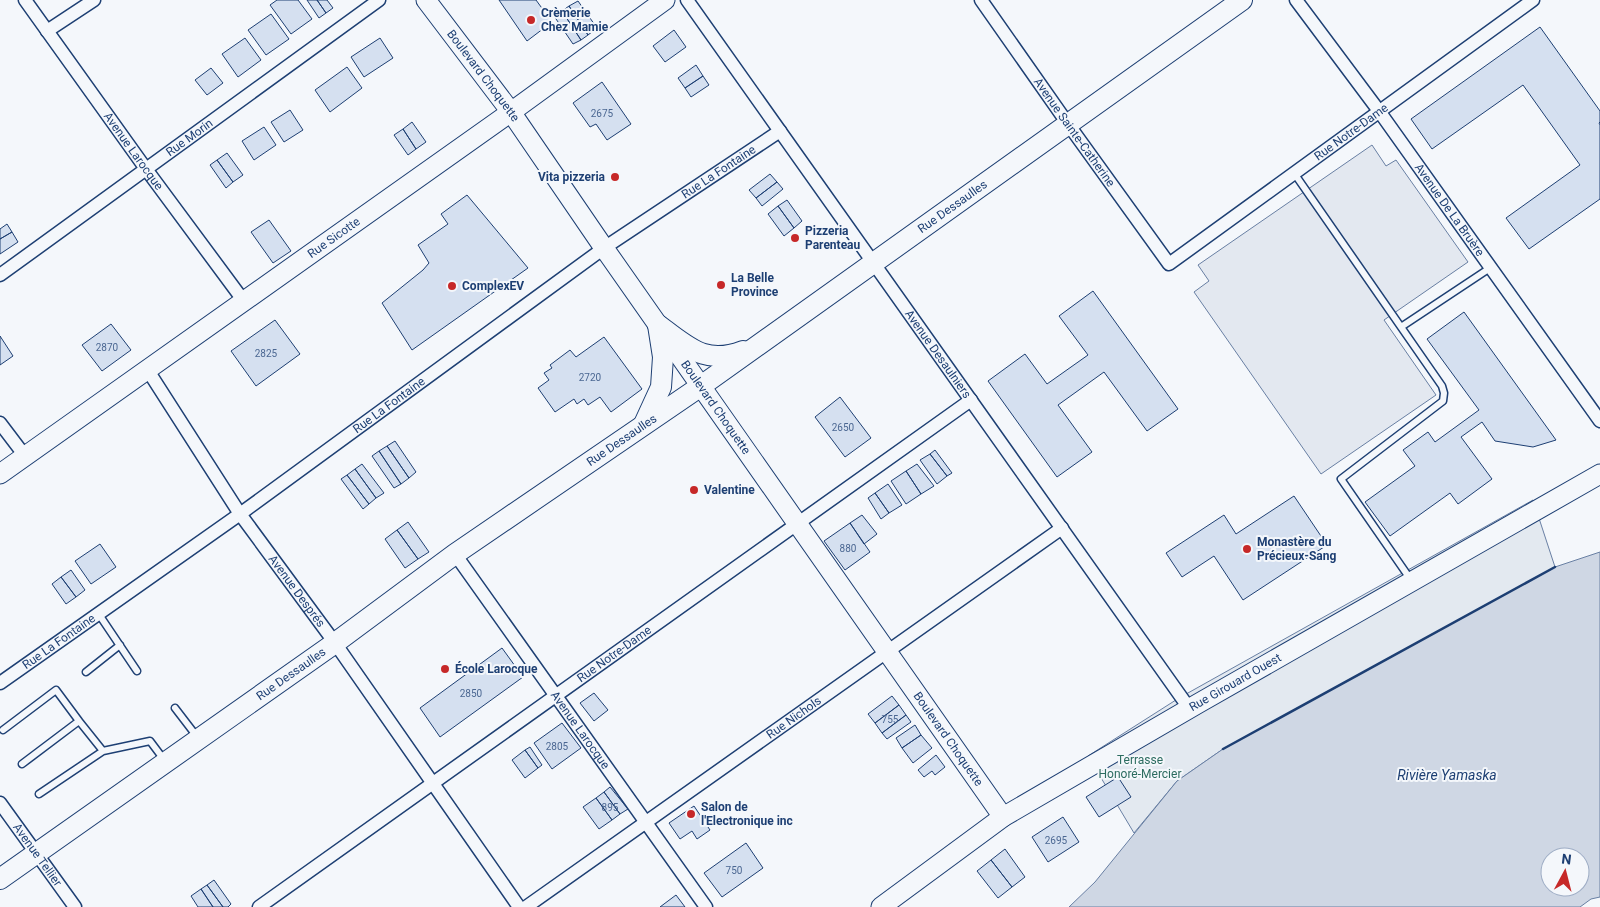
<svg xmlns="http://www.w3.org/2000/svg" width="1600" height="907" viewBox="0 0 1600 907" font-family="Roboto,sans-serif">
  <rect width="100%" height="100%" fill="#f4f7fb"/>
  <path fill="#e3e9f0" stroke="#687fa3" d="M1533 500 1555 567 1223 749 1177 781 1134 833 1088 756 1179 698Z"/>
  <path fill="#e3e8f0" stroke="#687fa3" d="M1372 145 1386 166 1396 160 1468 262 1384 320 1436 395 1321 474 1194 292 1209 281 1198 265Z"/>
  <path fill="#cfd7e4" stroke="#687fa3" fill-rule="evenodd" d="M1600 552V897L1591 899 1580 907H1069L1095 882 1177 781 1223 749 1555 567ZM1550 857H1580V887H1550Z"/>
  <path fill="#d5e0f0" stroke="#1d3f73" d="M277 0H298L312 19 291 34 270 5Z
    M307 0H317L326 13 319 18Z
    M317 0H327L333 8 326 13Z
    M499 0H536L552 22 527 41Z
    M578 1 597 28 588 35 569 6Z
    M569 6 588 35 581 40 562 11Z
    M562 11 581 40 573 44 554 16Z
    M271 14 289 39 266 55 248 30Z
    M1540 27 1600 111V122L1599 123 1600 125V199L1529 249 1506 218 1580 165 1523 85 1432 149 1411 119Z
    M674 30 686 47 665 62 653 46Z
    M245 38 261 60 238 77 222 54Z
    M380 38 393 58 364 77 351 57Z
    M696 65 703 76 685 88 678 78Z
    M347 67 362 88 330 112 315 90Z
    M211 68 223 83 207 95 195 80Z
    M703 76 709 85 691 97 685 88Z
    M602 82 631 124 607 140 596 124 590 127 573 103Z
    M290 110 303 130 284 142 271 122Z
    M412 122 426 142 416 149 403 129Z
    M264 127 276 145 254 160 242 141Z
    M403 129 416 149 408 155 394 135Z
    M227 153 243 175 233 182 217 160Z
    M217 160 233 182 226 188 210 165Z
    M770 174 777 182 756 198 749 190Z
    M777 182 783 189 762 206 756 198Z
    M467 195 528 268 412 350 382 303 423 270 429 263 418 245 448 224 441 214Z
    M787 200 802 221 794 228 778 206Z
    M778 206 794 228 784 236 768 214Z
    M269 220 291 251 273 263 251 232Z
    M7 224 12 232 0 239V229Z
    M12 232 18 242 0 254V239Z
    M1093 291 1178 409 1147 431 1104 372 1058 405 1092 452 1057 477 988 381 1025 354 1047 384 1088 355 1059 316Z
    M1464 312 1556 440 1533 447 1495 441 1482 422 1461 437 1492 479 1458 504 1450 493 1390 536 1365 502 1415 466 1403 450 1428 432 1435 442 1479 410 1427 339Z
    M275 320 300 354 256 386 231 351Z
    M111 324 131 350 102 371 82 345Z
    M0 336 13 356 0 365Z
    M604 337 642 389 611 412 600 397 588 405 584 399 577 404 574 399 555 412 538 388 549 380 544 373 552 368 550 365 570 350 576 357Z
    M840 397 871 438 845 457 815 417Z
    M395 441 416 472 409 478 387 446Z
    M387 446 409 478 401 484 379 451Z
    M935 450 952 473 947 476 930 454Z
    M379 451 401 484 394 488 372 456Z
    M930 454 947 476 937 484 920 460Z
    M362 464 384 493 376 498 355 469Z
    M917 464 934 486 921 494 906 471Z
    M355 469 376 498 369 504 347 475Z
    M906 471 921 494 906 504 891 481Z
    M347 475 369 504 363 509 341 479Z
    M888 484 902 505 889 513 875 493Z
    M875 493 889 513 881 519 868 498Z
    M1294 496 1327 545 1243 600 1214 556 1182 577 1166 553 1224 515 1236 534Z
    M862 515 877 534 864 544 850 523Z
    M408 522 429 552 418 559 397 530Z
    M850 523 870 552 845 570 824 541Z
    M397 530 418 559 405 568 385 539Z
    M100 544 116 567 91 584 75 561Z
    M71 570 85 590 76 597 61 577Z
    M61 577 76 597 66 604 52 584Z
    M502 648 523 677 440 737 420 708Z
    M594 693 608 710 594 721 580 703Z
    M892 696 899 705 875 723 868 714Z
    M899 705 906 715 882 733 875 723Z
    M906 715 911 722 887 739 882 733Z
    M562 723 581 748 552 769 534 743Z
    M915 725 921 735 902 748 896 738Z
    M921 735 932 748 913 763 902 748Z
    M530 747 542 765 538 768 525 750Z
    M525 750 538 768 525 778 512 760Z
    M936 755 945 767 935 775 932 771 924 777 918 770Z
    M1118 777 1131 797 1099 817 1086 797Z
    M610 787 628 809 620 814 604 792Z
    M604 792 620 814 612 820 596 798Z
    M596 798 612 820 599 829 583 807Z
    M694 806 710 830 697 839 692 831 680 839 669 823Z
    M1063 817 1079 842 1048 862 1032 837Z
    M746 843 763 868 722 897 704 873Z
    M1005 849 1025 877 1012 887 991 860Z
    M991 860 1012 887 998 898 977 871Z
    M214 880 231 904 228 907H223L207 885Z
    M207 885 223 907H213L201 889Z
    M201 889 213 907H198L191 896Z
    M676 895 685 907H660Z"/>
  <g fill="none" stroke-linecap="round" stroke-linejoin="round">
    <defs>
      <path id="lane" d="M1294 173 1442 386 1444 393 1443 401 1341 479 1411 580
        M1401 327 1490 268
        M98 613 137 671
        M86 672 120 645
        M175 708 198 738
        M3 730 56 690 79 721
        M22 764 79 721 103 751
        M39 794 103 751 150 741 165 761"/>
      <g id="street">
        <path id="s1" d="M25 0 146 169 243 300"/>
        <path id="s2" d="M687 0 1189 708"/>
        <path id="s3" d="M981 0 1068 124 1169 264 1533 0"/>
        <path id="s4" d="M1296 0 1379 111 1600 421"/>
        <path d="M47 31 94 0"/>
        <path id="s5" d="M0 275 379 0"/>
        <path id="s6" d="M147 369 240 514 335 643 519 907"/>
        <path d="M0 423 25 456"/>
        <path id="s7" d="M455 554 706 907"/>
        <path id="s8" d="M0 683 240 514 604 248 780 131"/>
        <path id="s9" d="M0 803 75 907"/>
        <path id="s10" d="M259 907 971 400"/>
        <path id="s11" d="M526 907 1062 528"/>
      </g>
      <g id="secondary">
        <path id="s12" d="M426 0 511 112 604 248 1003 817"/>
        <path id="s13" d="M0 474 511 112 665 0"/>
        <path id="s14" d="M881 907 1003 817 1199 703 1600 474"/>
      </g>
      <g id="primary">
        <path d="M658 325C688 346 704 366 743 351"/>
        <path d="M644 424 661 387 663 357 658 325"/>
        <path id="s15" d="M0 879 335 643 455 554 701 386 1242 0"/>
      </g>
    </defs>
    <use href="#lane" stroke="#1d3f73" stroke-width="9"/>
    <use href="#street" stroke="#1d3f73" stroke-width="15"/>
    <use href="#secondary" stroke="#1d3f73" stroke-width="21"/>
    <use href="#primary" stroke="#1d3f73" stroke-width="22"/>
    <use href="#lane" stroke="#f4f7fb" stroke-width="6"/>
    <use href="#street" stroke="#f4f7fb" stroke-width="12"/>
    <use href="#secondary" stroke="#f4f7fb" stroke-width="19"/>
    <use href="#primary" stroke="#f4f7fb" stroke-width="20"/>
    <path stroke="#1d3f73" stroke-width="2.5" d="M1223 749 1555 567"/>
  </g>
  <g fill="#c62828" stroke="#f4f7fb" stroke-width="2">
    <circle cx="531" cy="20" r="5"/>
    <circle cx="615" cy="177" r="5"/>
    <circle cx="795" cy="238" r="5"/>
    <circle cx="721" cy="285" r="5"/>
    <circle cx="452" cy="286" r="5"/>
    <circle cx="694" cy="490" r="5"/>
    <circle cx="1247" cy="549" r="5"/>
    <circle cx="445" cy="669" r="5"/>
    <circle cx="691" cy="814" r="5"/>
  </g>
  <g text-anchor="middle" stroke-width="4" stroke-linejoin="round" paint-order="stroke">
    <g font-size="10" fill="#4b6792">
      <text x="602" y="117">2675</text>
      <text x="107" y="351">2870</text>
      <text x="266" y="357">2825</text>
      <text x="590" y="381">2720</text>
      <text x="843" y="431">2650</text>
      <text x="848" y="552">880</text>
      <text x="471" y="697">2850</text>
      <text x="890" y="723">755</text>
      <text x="557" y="750">2805</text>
      <text x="610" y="811">895</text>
      <text x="1056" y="844">2695</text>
      <text x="734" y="874">750</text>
    </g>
    <g font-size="12" font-weight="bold" fill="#1d3f73" stroke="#f4f7fb" text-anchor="start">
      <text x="541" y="17">Crèmerie<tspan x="541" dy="14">Chez Mamie</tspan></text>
      <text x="605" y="181" text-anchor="end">Vita pizzeria</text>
      <text x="805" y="235">Pizzeria<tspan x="805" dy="14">Parenteau</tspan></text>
      <text x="731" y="282">La Belle<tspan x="731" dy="14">Province</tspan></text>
      <text x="462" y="290">ComplexEV</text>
      <text x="704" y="494">Valentine</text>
      <text x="1257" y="546">Monastère du<tspan x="1257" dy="14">Précieux-Sang</tspan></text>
      <text x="455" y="673">École Larocque</text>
      <text x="701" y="811">Salon de<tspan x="701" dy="14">l'Electronique inc</tspan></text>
    </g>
    <g font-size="12" fill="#1d3f73" stroke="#f4f7fb">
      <text dy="4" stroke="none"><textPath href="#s12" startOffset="95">Boulevard Choquette</textPath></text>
      <text dy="4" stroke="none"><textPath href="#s3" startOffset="162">Avenue Sainte-Catherine</textPath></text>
      <text dy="4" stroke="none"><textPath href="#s3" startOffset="549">Rue Notre-Dame</textPath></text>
      <text dy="4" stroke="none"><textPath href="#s5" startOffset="234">Rue Morin</textPath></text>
      <text dy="4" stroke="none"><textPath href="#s1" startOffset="186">Avenue Larocque</textPath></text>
      <text dy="4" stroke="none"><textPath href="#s8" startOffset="882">Rue La Fontaine</textPath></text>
      <text dy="4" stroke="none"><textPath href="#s15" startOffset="1166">Rue Dessaulles</textPath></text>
      <text dy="4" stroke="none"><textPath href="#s4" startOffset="260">Avenue De La Bruère</textPath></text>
      <text dy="4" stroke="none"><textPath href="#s13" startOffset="409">Rue Sicotte</textPath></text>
      <text dy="4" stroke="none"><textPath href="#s2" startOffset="434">Avenue Desaulniers</textPath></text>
      <text dy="4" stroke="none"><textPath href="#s8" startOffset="478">Rue La Fontaine</textPath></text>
      <text dy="4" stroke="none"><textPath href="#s12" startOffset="500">Boulevard Choquette</textPath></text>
      <text dy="4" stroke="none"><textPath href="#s15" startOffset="761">Rue Dessaulles</textPath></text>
      <text dy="4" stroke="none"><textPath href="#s6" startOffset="268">Avenue Després</textPath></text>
      <text dy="4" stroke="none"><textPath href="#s8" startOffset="72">Rue La Fontaine</textPath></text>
      <text dy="4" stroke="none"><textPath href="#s10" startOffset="436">Rue Notre-Dame</textPath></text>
      <text dy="4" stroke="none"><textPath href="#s15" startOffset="356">Rue Dessaulles</textPath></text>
      <text dy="4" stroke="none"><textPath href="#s14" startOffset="420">Rue Girouard Ouest</textPath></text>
      <text dy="4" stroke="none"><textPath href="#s11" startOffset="328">Rue Nichols</textPath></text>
      <text dy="4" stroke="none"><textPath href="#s7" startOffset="216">Avenue Larocque</textPath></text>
      <text dy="4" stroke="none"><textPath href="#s12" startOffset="905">Boulevard Choquette</textPath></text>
      <text dy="4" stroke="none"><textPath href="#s9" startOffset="64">Avenue Tellier</textPath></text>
    </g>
    <g font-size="12" fill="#2c6c60" stroke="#f4f7fb">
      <text x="1140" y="764">Terrasse<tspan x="1140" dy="14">Honoré-Mercier</tspan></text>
    </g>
    <g font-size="14" font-style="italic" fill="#1d3f73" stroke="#f4f7fb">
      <text x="1447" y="780">Rivière Yamaska</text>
    </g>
  </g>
  <g transform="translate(1565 872) rotate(7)"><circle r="24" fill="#f4f7fb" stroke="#9eadc5"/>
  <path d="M0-4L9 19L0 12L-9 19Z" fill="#c62828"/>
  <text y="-8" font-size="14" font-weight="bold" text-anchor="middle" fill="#1d3f73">N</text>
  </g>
</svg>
